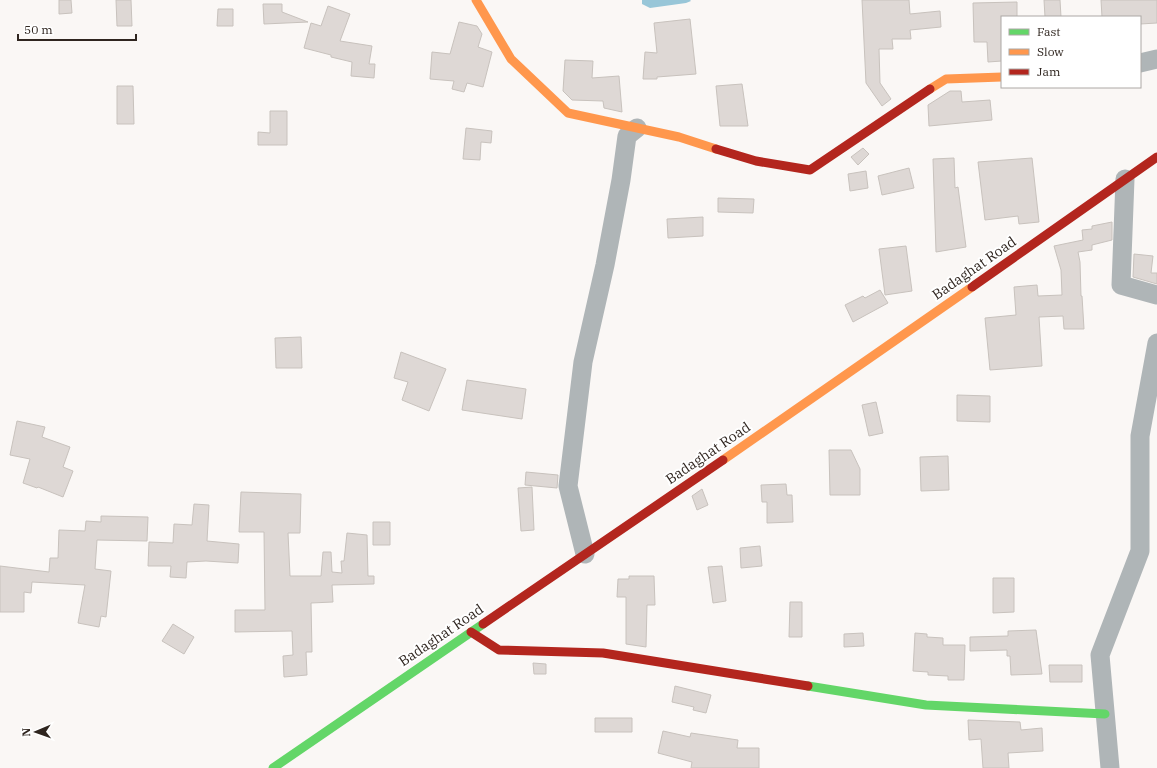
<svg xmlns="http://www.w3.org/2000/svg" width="1157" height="768" viewBox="0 0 1157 768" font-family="'IBM Plex Serif',serif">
  <rect width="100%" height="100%" fill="#faf7f5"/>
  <path fill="#98c6d8" d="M642 0H690L691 1 686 3 650 8 642 4Z"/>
  <path fill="#ded8d5" stroke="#c8c2bd" d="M59 0H71L72 13 59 14Z
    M116 0H131L132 26H117Z
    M862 0H909L910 14 940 11 941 27 910 30 911 39H892L893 49H879L880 83 891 99 882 106 866 83Z
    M1044 0H1060L1061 17H1045Z
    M1101 0H1157V23L1140 24V17H1102Z
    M1017 2V17H1002V61L988 62 987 42H974L973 3Z
    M263 4H282V12L308 22 264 24Z
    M328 6 350 14 340 41 372 46 369 64H375L374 78 351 76 352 62 331 57V55L304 48 311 23 321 26Z
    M218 9H233V26H217Z
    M690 19 696 74 657 77V79H643L645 52 657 53 654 23Z
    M459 22 477 26 482 34 478 47 492 52 483 87 467 83 464 92 452 89 454 81 430 79 432 52 450 54Z
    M565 60 593 61 592 78 619 76 622 112 604 108 603 101 572 100 563 91Z
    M742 84 748 126H720L716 86Z
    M117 86H133L134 124H117Z
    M950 91H961L962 102 990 100 992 120 929 126 928 105Z
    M270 111H287V145H258V132L270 133Z
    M466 128 492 131 491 143 481 142 480 160 463 159Z
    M863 148 869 154 858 165 851 157Z
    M954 158 955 188 958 187 966 247 936 252 933 159Z
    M1032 158 1039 222 1019 224 1018 216 985 220 978 162Z
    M909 168 914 188 882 195 878 176Z
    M866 171 868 188 850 191 848 174Z
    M718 198 754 199 753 213 718 212Z
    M703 217V236L668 238 667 219Z
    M1112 222V240L1092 245V250L1078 252 1080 262 1081 296H1082L1084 329H1064L1063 316 1039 317 1042 366 990 370 985 318 1016 315 1014 287 1037 285 1038 296 1062 295 1061 270 1054 246 1083 240 1082 230 1092 229V226Z
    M906 246 912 291 885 295 879 249Z
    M1134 254 1153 256 1151 273H1157V284L1133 277Z
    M880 290 888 303 853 322 845 305 863 296 865 298Z
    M301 337 302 368H276L275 338Z
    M401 352 446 369 429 411 402 400 408 382 394 378Z
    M467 380 526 389 522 419 462 410Z
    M957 395 990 396V422L957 421Z
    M876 402 883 433 869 436 862 405Z
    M17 421 45 427 42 437 70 447 63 467 73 471 63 497 38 487 37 488 23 483 30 459 10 455Z
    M829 450H851L860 469V495H830Z
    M948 456 949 490 921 491 920 457Z
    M526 472 558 475 557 488 525 485Z
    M786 484 787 495H792L793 522 767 523V502H762L761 485Z
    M532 487 534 530 521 531 518 488Z
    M702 489 708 505 697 510 692 496Z
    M241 492 301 494 300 533H288L290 576H321L323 552H331L332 572 342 573 341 561H344L347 533 367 535 368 576H374V584L332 585 333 602 311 603 312 652H306L307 675 284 677 283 656 293 655 292 631 235 632V610H265L264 532H239Z
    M194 504 209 505 207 541 239 544 238 563 206 561 187 562 186 578 170 577 171 566H148L149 542 173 543 174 524 192 525Z
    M101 516 148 517 147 541 97 540 95 569 111 571 106 617 101 616 99 627 78 623 85 585 32 582 31 593 24 592V612H0V566L49 572 50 558H58L59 530 85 531 86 521 101 522Z
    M373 522H390V545H373Z
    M760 546 762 566 741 568 740 548Z
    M722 566 726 601 713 603 708 567Z
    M629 576H654L655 605H647L646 647 626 644V597H617L618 579H629Z
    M993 578H1014V612L993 613Z
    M790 602H802V637H789Z
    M173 624 194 637 184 654 162 641Z
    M1036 630 1042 674 1011 675 1010 656H1007V650L970 651V637L1008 636V631Z
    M863 633 864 646 844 647V634Z
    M915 633 927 634V637L943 638V645H965L964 680H948V676L928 675V672L913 671Z
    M533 663 546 664V674H534Z
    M1049 665H1082V682H1050Z
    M675 686 711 695 706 713 693 710 694 707 672 702Z
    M595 718H632V732H595Z
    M968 720 1020 722 1021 730 1042 728 1043 751 1008 753 1009 768H983L981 739 969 740Z
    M663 731 690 737 691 733 738 740 737 748H759V768H691L692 762 658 753Z"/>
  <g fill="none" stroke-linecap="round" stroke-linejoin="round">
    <path stroke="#afb5b7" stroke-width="19" d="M1140 63 1157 59
      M1125 179 1121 285 1157 295
      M585 554 568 486 583 362 605 265 621 180 627 136 637 128
      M1110 768 1100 655 1140 551V436L1157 343"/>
    <path stroke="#63d668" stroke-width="9" d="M808 686 926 705 1105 714
      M273 768 483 624"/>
    <path stroke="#ff974d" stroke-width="9" d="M476 0 511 59 568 113 679 137 716 149
      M930 89 946 79 1002 77
      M723 460 972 287"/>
    <path stroke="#b3261e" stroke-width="9" d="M716 149 756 161 810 170 930 89
      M972 287 1157 157
      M483 624 723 460
      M471 632 499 650 603 653 808 686"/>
  </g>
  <g text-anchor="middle" stroke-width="4" stroke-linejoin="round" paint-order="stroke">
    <g font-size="14" fill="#2f251f" stroke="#fff">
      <text transform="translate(974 268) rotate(-35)" y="5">Badaghat Road</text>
      <text transform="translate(708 453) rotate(-34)" y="5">Badaghat Road</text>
      <text transform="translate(441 635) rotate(-34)" y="5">Badaghat Road</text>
    </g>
  </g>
  <rect x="1001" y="16" width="140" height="72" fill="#ffffff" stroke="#aca8a5"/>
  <rect x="1009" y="29" width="20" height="6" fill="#63d668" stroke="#aca8a5"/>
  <text x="1037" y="36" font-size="12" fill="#2f251f">Fast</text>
  <rect x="1009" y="49" width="20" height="6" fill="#ff974d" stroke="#aca8a5"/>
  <text x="1037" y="56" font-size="12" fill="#2f251f">Slow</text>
  <rect x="1009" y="69" width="20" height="6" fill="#b3261e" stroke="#aca8a5"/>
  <text x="1037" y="76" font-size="12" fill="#2f251f">Jam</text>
  <g transform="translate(36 732) rotate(268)" stroke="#ffffff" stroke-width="3" paint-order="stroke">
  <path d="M0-3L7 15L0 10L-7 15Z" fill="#2f251f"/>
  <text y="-6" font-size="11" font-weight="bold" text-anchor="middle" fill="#2f251f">N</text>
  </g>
  <path d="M18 34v6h118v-6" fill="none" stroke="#2f251f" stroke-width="2"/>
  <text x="24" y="34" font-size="12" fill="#2f251f" stroke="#ffffff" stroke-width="3" paint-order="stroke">50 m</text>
</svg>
